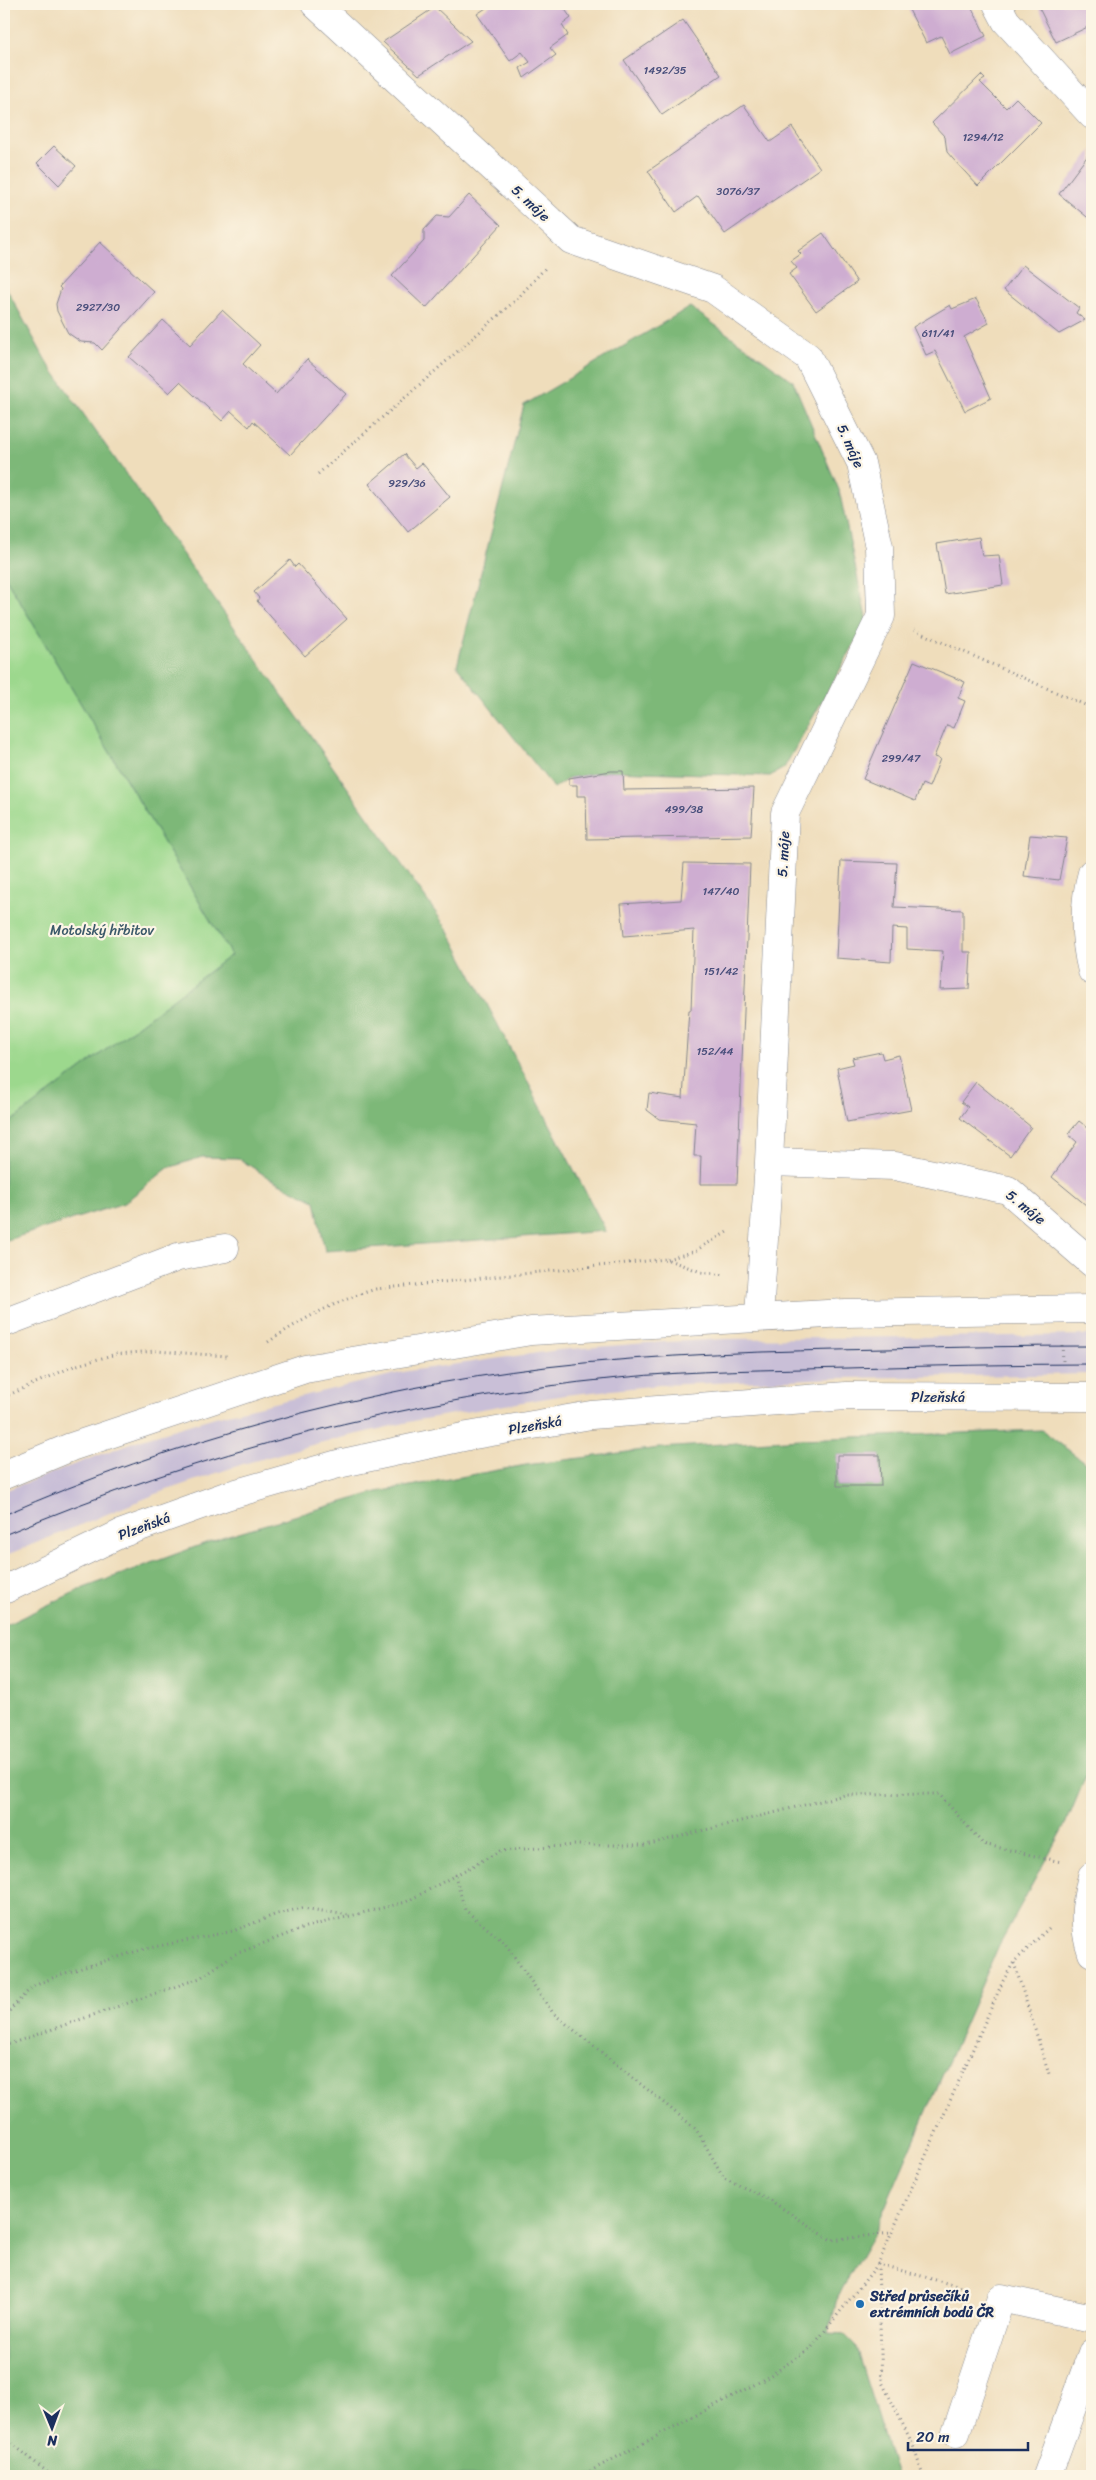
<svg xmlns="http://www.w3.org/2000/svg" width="1096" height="2480" viewBox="0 0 1096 2480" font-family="Sriracha,sans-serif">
  <rect width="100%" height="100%" fill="#fcf5e5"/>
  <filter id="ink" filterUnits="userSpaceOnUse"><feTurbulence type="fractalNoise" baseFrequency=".02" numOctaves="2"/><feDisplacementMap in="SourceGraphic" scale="10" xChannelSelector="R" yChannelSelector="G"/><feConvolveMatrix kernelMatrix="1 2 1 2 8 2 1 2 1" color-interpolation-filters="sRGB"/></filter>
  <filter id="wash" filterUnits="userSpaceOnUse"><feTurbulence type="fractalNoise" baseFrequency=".0096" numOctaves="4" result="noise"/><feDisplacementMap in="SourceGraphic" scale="20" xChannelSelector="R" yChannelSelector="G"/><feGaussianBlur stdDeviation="1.12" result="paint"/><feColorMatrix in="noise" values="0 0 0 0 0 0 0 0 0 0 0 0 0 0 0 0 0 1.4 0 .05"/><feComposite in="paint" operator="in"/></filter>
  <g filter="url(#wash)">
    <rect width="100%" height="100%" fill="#efddbb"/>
    <path fill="#c9bfd7" d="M1092 1335V1374L842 1378 659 1385 564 1395 418 1420 319 1443 243 1464 161 1492 4 1556V1491L142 1439 215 1417 408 1371 559 1350 647 1343 725 1339Z"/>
    <path fill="#9cd88d" stroke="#5c8476" d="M4 575 231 955 4 1127Z"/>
    <path fill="#7db878" stroke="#4c746b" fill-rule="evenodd" d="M4 284 46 361 448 930 606 1231 325 1251 315 1201 269 1178 238 1158 202 1157 168 1168 124 1203 4 1241V1127L231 955 4 575Z
      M690 307 793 381 839 490 867 622 784 768 770 776 611 771 569 778 554 788 457 666 524 405Z
      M1042 1430 1092 1468V1761L1069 1817 999 1945 873 2235 837 2298 829 2334 845 2335 855 2345 896 2476H4V1626L81 1589 225 1536 377 1492 526 1465 659 1448 801 1439ZM837 1455H880V1485L837 1486Z"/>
    <g id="blocks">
      <path fill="#ceadd1" d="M492 4H561L571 18 562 25 568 35 550 48 556 55 524 78 520 68 530 62 522 52 510 61 477 14Z
        M906 4H970L986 36 950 54 941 36 926 43Z
        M1037 4H1092V25L1056 42Z
        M435 7 471 41 419 75 383 42Z
        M683 20 721 75 662 115 624 60Z
        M981 75 985 79 980 82 1006 108 1016 98 1041 123 978 186 953 159 947 152 945 137 932 123Z
        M744 105 770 142 792 127 820 168 725 234 698 196 676 212 648 171Z
        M54 146 76 166 59 185 37 163Z
        M1092 150V221L1059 194Z
        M469 195 501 225 426 308 392 276 424 241V230L437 216 449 217Z
        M823 233 857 282 816 311 789 274 797 268 791 261 801 254 798 251Z
        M100 242 154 292 102 350 95 343 81 342 68 333 57 311 56 304 61 289 59 287Z
        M1023 265 1079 308 1076 313 1085 320 1059 334 1004 290Z
        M976 299 989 323 964 337 991 398 965 411 935 351 926 355 913 327 950 305 952 309Z
        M222 310 260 345 243 364 276 394 307 359 346 394 290 455 253 421 249 427 231 411 222 421 180 382 169 393 129 357 163 320 190 345Z
        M404 454 416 468 422 463 450 497 408 532 369 484Z
        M979 537 982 556 999 555 1003 585 945 594 937 544Z
        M290 560 295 567 298 564 347 619 305 656 257 601 259 598 254 592Z
        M914 661 965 682 958 698 965 701 954 728 947 725 934 757 940 759 929 787 922 784 915 801 863 779Z
        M611 771H623L624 790 754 788 751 836 587 839 586 796H577V785H569V778Z
        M1030 835 1067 838 1059 880 1024 876Z
        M841 861 897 863 894 907 963 910V952H971L969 989 940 990 943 951 907 949V929L892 928 891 962 836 958Z
        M684 863 750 864 737 1184H700L701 1156H694L696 1123 659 1119 647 1110 649 1093 683 1098 689 1010H691L694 930 624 936 621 904 681 900Z
        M881 1052 883 1059 899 1055 911 1110 847 1122 837 1068 854 1064 852 1058Z
        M976 1082 1031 1127 1010 1156 960 1118 968 1107 961 1102Z
        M1079 1121 1088 1128 1092 1123V1210L1052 1177 1077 1142 1068 1134Z
        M837 1455H880L881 1486H837Z
        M1089 2461H1092V2476H1089Z"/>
    </g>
  </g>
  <g filter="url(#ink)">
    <use href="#blocks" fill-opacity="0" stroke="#85868c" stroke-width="1"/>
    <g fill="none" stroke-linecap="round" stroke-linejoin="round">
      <defs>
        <path id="minor" d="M315 4 571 240 713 289 808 357 861 463 879 547 881 616 785 813 769 1162 759 1316
          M997 4 1006 21 1092 115
          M1092 873C1083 904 1084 940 1092 971
          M769 1162 895 1166 1008 1190 1092 1263
          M4 1323 178 1257 225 1248
          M1092 1876C1085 1905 1082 1924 1092 1953
          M956 2433 1001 2298 1092 2318
          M1047 2476 1092 2353"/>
        <path id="major" d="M4 1475 71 1447 305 1369 531 1331 845 1313 1092 1309
          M4 1590 120 1534 226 1496 338 1464 468 1436 591 1415 846 1396 1092 1397"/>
      </defs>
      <use href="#minor" stroke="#85868c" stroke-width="29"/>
      <use href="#major" stroke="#85868c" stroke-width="29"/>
      <path stroke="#85868c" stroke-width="3" stroke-dasharray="1 4" stroke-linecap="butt" d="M318 474 516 300 547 266
        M914 630 1092 708
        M667 1259 693 1252 729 1231
        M268 1342C302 1319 336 1301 376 1289L666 1259 701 1272 726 1275
        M1062 1345 1063 1361
        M4 1397 74 1366 116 1354 156 1351 227 1356
        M455 1875 465 1910 504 1942 553 2013 696 2129 724 2178 768 2199 831 2240 891 2233
        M1014 1963 1050 2077
        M4 2025 10 2010 32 1987 59 1975 144 1949 233 1931 277 1914 302 1908 349 1915
        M4 2046 200 1978 233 1955 306 1927 406 1902 500 1851 575 1845H646L844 1795 939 1794 983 1844 1061 1862
        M4 2437 52 2476
        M581 2476 765 2379 812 2347 878 2264 968 2289
        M923 2476 913 2445 882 2382 878 2264 1003 1981 1014 1962 1051 1926"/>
      <use href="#minor" stroke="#fff" stroke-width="28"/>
      <use href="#major" stroke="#fff" stroke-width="28"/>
      <path stroke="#1b2f5e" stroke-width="1" d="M4 1515C171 1441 364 1389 546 1367 659 1354 772 1351 886 1349 955 1347 1023 1346 1092 1346
        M4 1535C200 1452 406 1399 618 1378 694 1370 770 1370 847 1368 928 1366 1010 1364 1092 1364"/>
    </g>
  </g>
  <circle fill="#1f6fb2" stroke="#fcf5e5" stroke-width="2" cx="860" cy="2304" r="5"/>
  <g text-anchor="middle" stroke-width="4.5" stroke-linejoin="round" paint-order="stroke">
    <g font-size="11" fill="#484e7b">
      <text x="665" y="74">1492/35</text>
      <text x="983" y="141">1294/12</text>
      <text x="738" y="195">3076/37</text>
      <text x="98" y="311">2927/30</text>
      <text x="938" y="337">611/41</text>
      <text x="407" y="487">929/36</text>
      <text x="901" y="762">299/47</text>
      <text x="684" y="813">499/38</text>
      <text x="721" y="895">147/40</text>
      <text x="721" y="975">151/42</text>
      <text x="715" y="1055">152/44</text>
    </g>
    <g font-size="14" fill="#1b2f5e" stroke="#fcf5e5">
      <text transform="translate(531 203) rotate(43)" y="5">5. máje</text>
      <text transform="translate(851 446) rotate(66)" y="5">5. máje</text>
      <text transform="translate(783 854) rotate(-87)" y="5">5. máje</text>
      <text transform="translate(1026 1207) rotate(39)" y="5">5. máje</text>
      <text x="938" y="1402">Plzeňská</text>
      <text transform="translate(535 1425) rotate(-10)" y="5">Plzeňská</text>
      <text transform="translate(144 1526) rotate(-20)" y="5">Plzeňská</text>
    </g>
    <g font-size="14" fill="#3b596a" stroke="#fcf5e5">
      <text x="102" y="935">Motolský hřbitov</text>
    </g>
    <g font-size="14" font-weight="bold" fill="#1b2f5e" stroke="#fcf5e5" text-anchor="start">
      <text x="870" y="2301">Střed průsečíků<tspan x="870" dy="16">extrémních bodů ČR</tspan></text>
    </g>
  </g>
  <rect width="1096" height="2480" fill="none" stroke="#fcf5e5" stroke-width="20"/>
  <g transform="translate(52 2428) rotate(179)" stroke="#fcf5e5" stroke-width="4" paint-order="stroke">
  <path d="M0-4L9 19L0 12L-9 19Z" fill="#1b2f5e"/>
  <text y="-8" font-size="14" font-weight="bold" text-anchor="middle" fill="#1b2f5e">N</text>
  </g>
  <path d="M908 2442v8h120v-8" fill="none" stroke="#1b2f5e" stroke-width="2.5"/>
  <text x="916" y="2442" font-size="15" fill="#1b2f5e" stroke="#fcf5e5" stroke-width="4" paint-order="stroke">20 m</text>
</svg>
